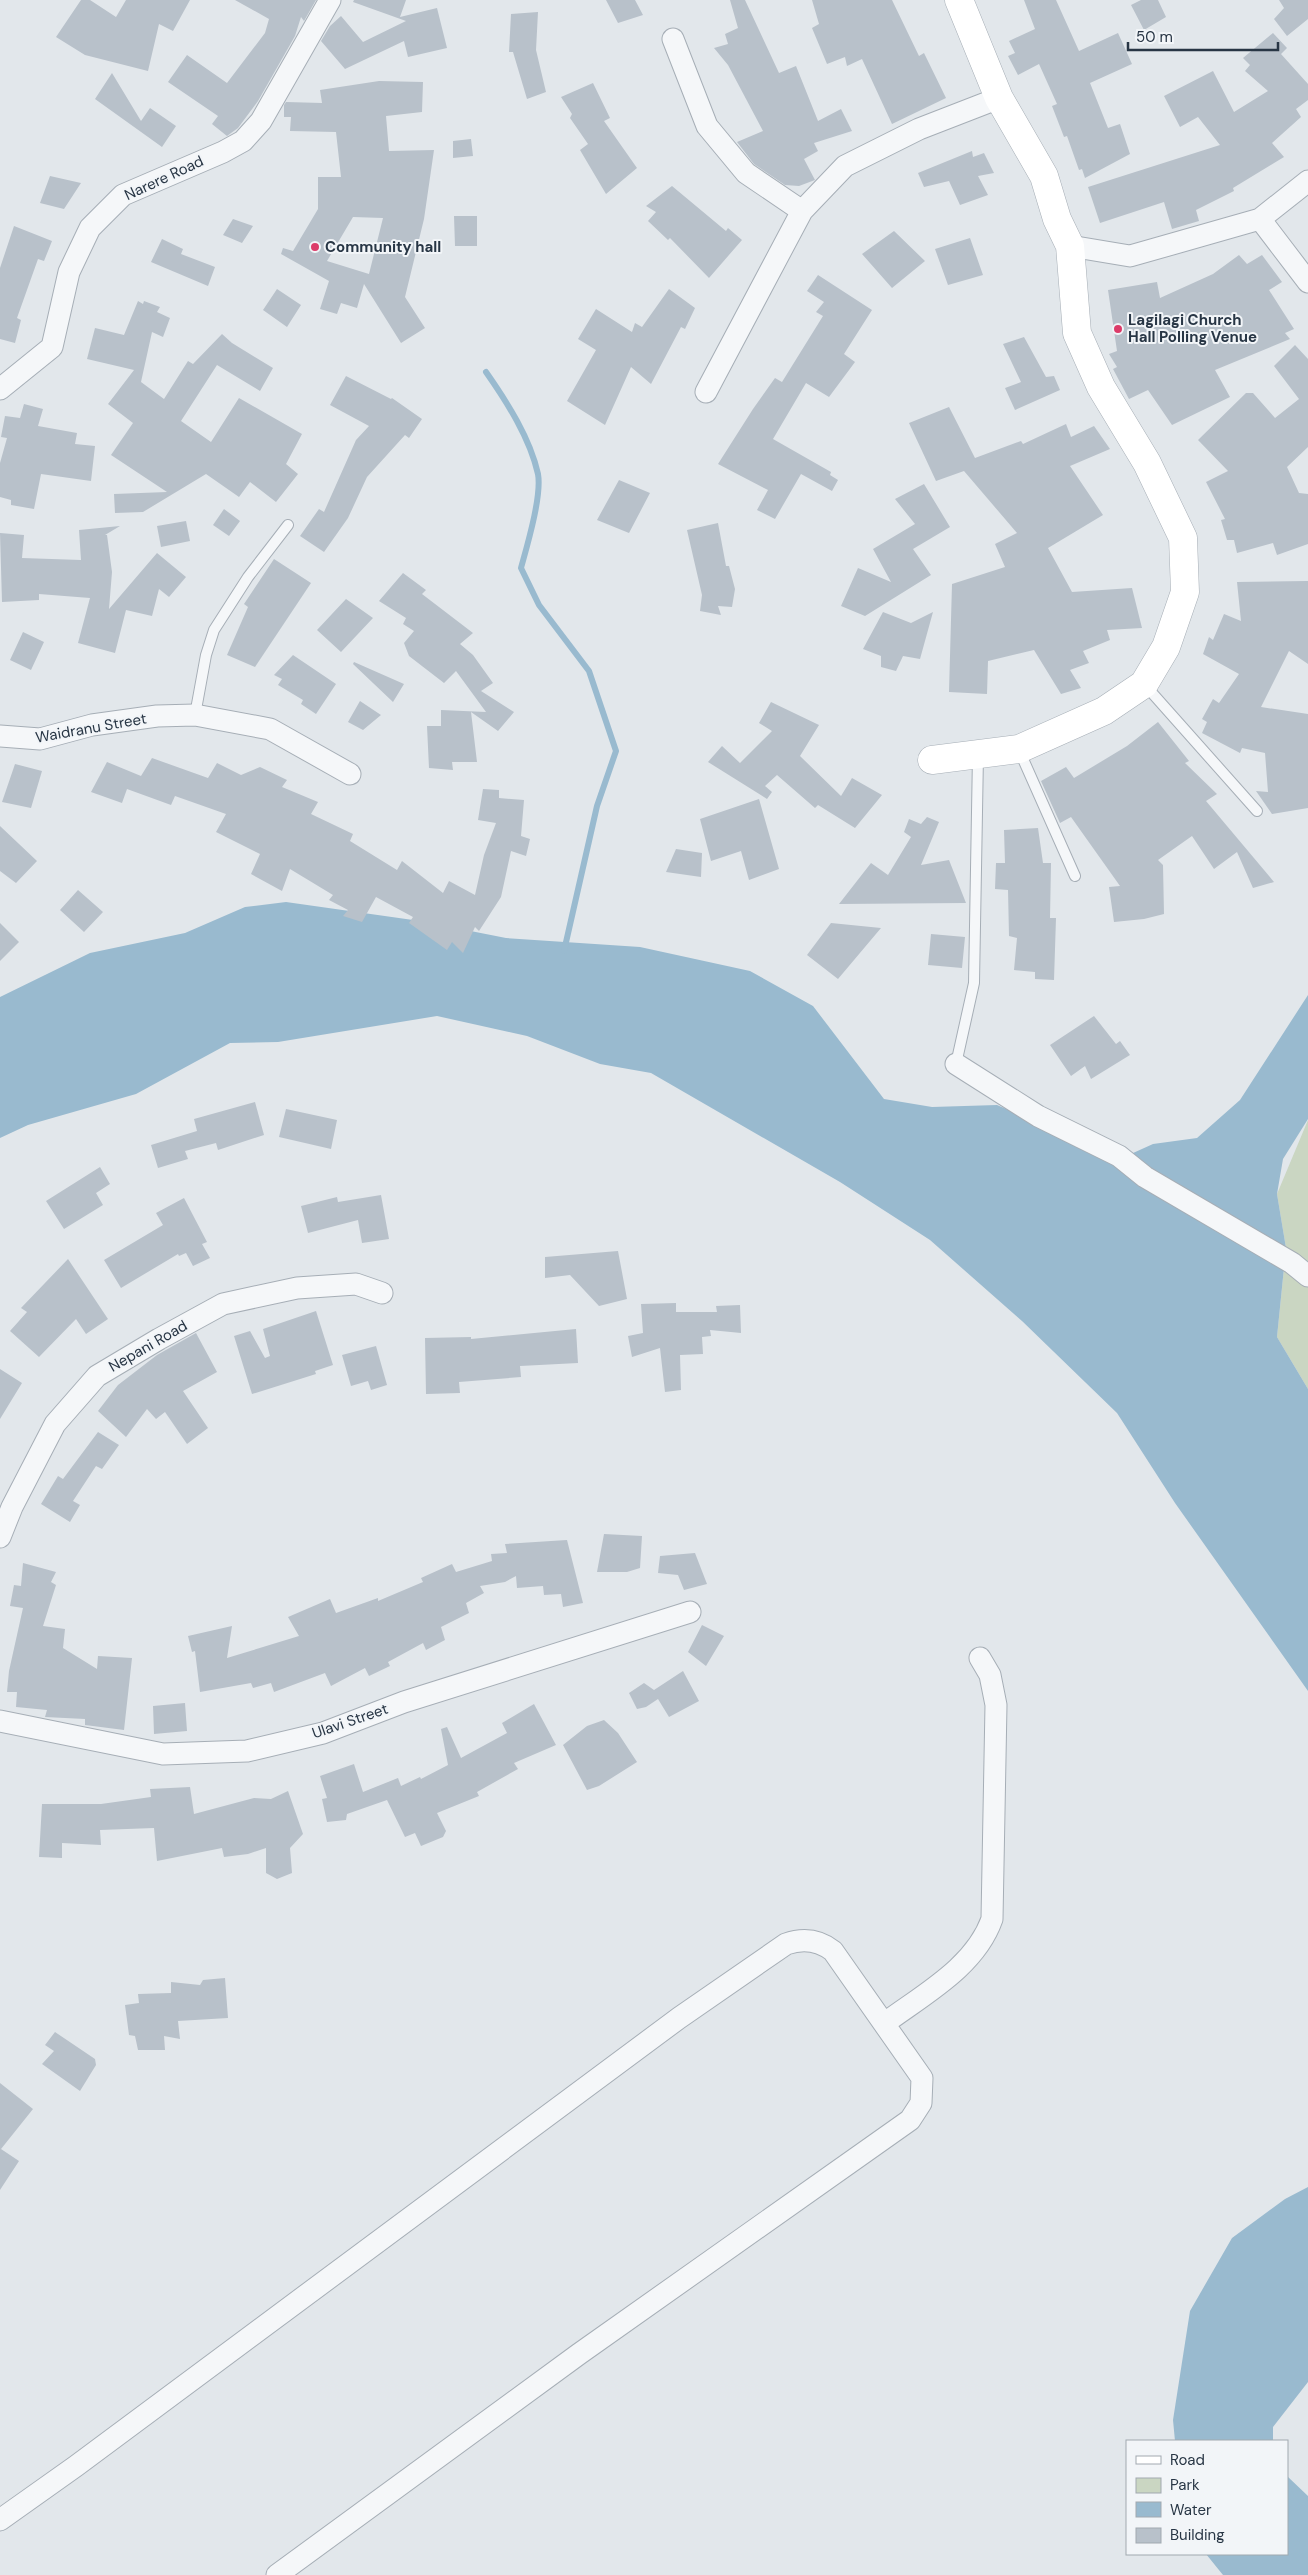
<svg xmlns="http://www.w3.org/2000/svg" width="1308" height="2575" viewBox="0 0 1308 2575" font-family="'DM Sans',sans-serif">
  <rect width="100%" height="100%" fill="#e2e7eb"/>
  <path fill="#cad6c2" d="M1308 1120V1389L1277 1337 1286 1248 1277 1194Z"/>
  <path fill="#99bacf" d="M286 902 420 921 506 938 640 947 750 971 813 1006 884 1099 932 1107 997 1105 1122 1158 1153 1144 1197 1138 1240 1100 1308 995V1119L1283 1159 1277 1194 1286 1248 1277 1337 1308 1389V1691L1175 1503 1117 1413 1022 1321 930 1240 840 1182 651 1073 600 1064 527 1036 437 1016 278 1042 230 1043 136 1094 28 1125 0 1138V997L90 953 185 933 245 907Z
    M1308 2187V2382L1273 2427V2441H1175L1173 2420 1190 2311 1232 2238 1285 2199Z
    M1287 2476 1308 2496V2575H1223L1206 2554H1287Z"/>
  <g fill="none" stroke-linecap="round" stroke-linejoin="round">
    <path stroke="#99bacf" stroke-width="6" d="M486 372C507 402 530 438 538 474 542 496 527 546 521 568L539 605 589 671 616 751 597 806 564 951"/>
  </g>
  <path fill="#b8c1ca" fill-rule="evenodd" d="M81 0H90L116 17 126 0H190L173 31 159 24 148 71 85 55 56 37Z
    M235 0H316L304 21 301 17 295 36 258 101 238 128 227 136 212 124 218 116 168 82 187 55 227 83 265 33 269 19Z
    M354 0H406L400 17 437 8 447 48 408 57 404 41 345 69 321 41 330 26 341 16 363 42 406 21 353 2Z
    M606 0H635L643 15 618 23Z
    M730 0H745L779 73 796 66 818 121 841 109 852 131 814 143 818 151 804 159 815 180 799 186 785 185 754 164 737 142 763 131 728 65 714 48 728 44 725 34 738 28Z
    M812 0H892L919 56 924 53 946 98 892 124 862 59 847 66 845 57 827 64 812 28 819 24Z
    M1024 0H1056L1079 51 1118 33 1132 64 1090 83 1108 128 1120 124 1130 154 1085 178 1082 169 1079 170 1067 136 1064 137 1052 106 1057 104 1039 64 1018 75 1008 56 1015 53 1009 41 1035 29Z
    M1141 0H1158L1166 17 1144 30 1131 5Z
    M1279 0H1308V19L1287 36 1274 19 1284 8Z
    M538 12 536 50 546 92 527 99 513 52H509L511 14Z
    M1273 33 1287 48 1281 54 1308 84V100L1296 109 1301 117 1272 143 1284 157 1233 188 1234 191 1196 210 1199 221 1172 229 1164 202 1100 223 1088 187 1220 145 1198 117 1180 127 1164 96 1213 71 1234 112 1268 91 1245 71 1250 65 1243 58Z
    M112 73 141 121 150 108 176 126 162 147 95 99Z
    M379 81 423 82 422 112 386 116 389 151 434 150 424 219 405 297 425 328 401 343 364 284 357 308 341 303 337 314 320 309 329 281 281 254 283 248 293 251 318 209V177H341L336 132 290 131 291 117H284V105L286 102 322 103 320 90ZM353 217 383 218 369 274 327 261Z
    M593 83 610 118 604 121 637 168 606 194 580 150 588 144 570 118 572 114 561 97Z
    M471 139 473 156 453 158V141Z
    M972 151 973 157 984 153 994 173 978 176 988 195 960 205 949 181 924 187 918 173Z
    M50 176 81 183 64 209 40 203Z
    M672 186 726 231 728 228 742 240 709 278 670 238 668 240 648 221 656 212 646 206Z
    M454 216H477V246H455Z
    M233 219 253 226 242 243 223 235Z
    M14 226 52 241 44 261 38 259 17 318 21 320 15 343 0 339V268Z
    M894 231 925 261 892 288 862 254Z
    M970 238 983 275 948 285 935 249Z
    M162 239 183 249 181 254 215 267 208 286 151 262Z
    M1239 255 1247 264 1262 255 1282 282 1269 290 1294 329 1285 333 1290 339 1215 370 1230 397 1172 425 1148 390 1129 399 1113 369 1117 367 1109 354 1117 351 1108 290 1157 282 1160 298 1213 274Z
    M818 275 872 310 844 354 855 362 829 397 806 383 773 439 831 472 830 475 838 480 832 491 801 474 775 519 757 510 768 490 718 464 753 409 775 378 782 382 823 316 816 312 824 302 807 291Z
    M277 289 301 305 287 327 263 310Z
    M669 289 695 308 685 329 681 327 651 384 631 367 605 425 567 401 596 350 578 339 596 309 632 332 635 323 642 327Z
    M138 301 143 304 144 301 160 307 157 312 170 318 163 337 152 332 141 382 164 399 188 361 193 364 222 334 232 343 273 368 260 391 217 365 181 421 211 442 239 398 302 434 286 464 298 474 276 502 250 482 239 497 206 474 143 512 115 513 114 494 167 492 111 455 133 423 108 404 134 370 87 359 95 328 124 335Z
    M1024 337 1046 377 1054 376 1060 390 1015 410 1005 388 1021 382 1003 344Z
    M1295 345 1308 359V447L1287 467 1299 493 1308 494V544L1277 555 1273 543 1237 553 1234 540H1227L1221 520 1225 519 1206 482 1228 471 1198 440 1246 393H1253L1275 418 1299 399 1274 366Z
    M346 376 391 399 392 398 422 419 409 438 405 435 367 477 348 518 324 552 300 536 319 509 324 512 356 440 369 426 330 405Z
    M24 404 43 409 38 426 77 433 75 444 95 446 91 481 41 474 34 509 11 505V500L0 497V463L7 438 1 437 5 416 20 418Z
    M949 407 975 458 1021 441 1023 444 1066 424 1071 437 1094 426 1110 449 1070 466 1103 515 1048 548 1072 592 1132 588 1142 628 1107 630 1110 640 1083 651 1089 663 1070 670 1081 688 1061 694 1034 650 988 661 987 694 949 692 952 584 1005 567 995 544 1017 533 964 471 936 481 909 423Z
    M619 480 650 493 629 533 597 520Z
    M924 484 950 527 913 549 931 575 865 616 841 606 858 568 891 582 873 549 915 524 895 499Z
    M224 509 240 521 229 536 213 525Z
    M186 521 190 541 161 547 157 526Z
    M718 523 726 566H729L735 589 732 607 718 606 721 615 700 611 702 595 687 530Z
    M120 526 105 535H107L112 572 109 609 157 553 186 577 169 597 159 589 152 616 126 610 115 653 78 643 90 598 39 594V600L2 602 0 533 24 535 22 558 81 560 79 530Z
    M274 559 311 583 255 667 227 655 248 607 244 604Z
    M403 573 426 590 422 594 473 633 460 644 473 655 493 683 481 691 514 712 498 731 471 712 477 762H452L453 770 429 768 427 726H441V710L486 712 456 671 444 683 409 656 404 643 414 631 403 624 406 618 379 601Z
    M1308 581V664L1289 651 1261 707 1308 714V808L1272 814 1256 791 1268 792 1265 753 1242 748 1240 753 1202 733 1207 722 1202 719 1213 699 1219 703 1239 674 1203 654 1209 637 1213 640 1224 614 1241 621 1237 582Z
    M346 599 373 618 341 652 317 630Z
    M883 612 911 623 933 612 920 659 903 656 896 671 881 667V656L863 649Z
    M23 632 44 642 31 670 10 660Z
    M293 655 336 684 316 714 301 704 303 700 278 685 282 679 274 675Z
    M354 662 404 684 393 702 353 664Z
    M360 701 381 715 363 730 348 722Z
    M771 702 819 725 800 756 841 796 852 778 882 795 855 828 818 805 815 808 777 775 765 786 772 792 767 799 708 762 722 746 740 763 772 731 759 723Z
    M1158 722 1189 761 1185 763 1217 794 1206 801 1274 882 1253 888 1237 852 1214 869 1192 836 1158 860 1163 865 1164 914 1144 919 1114 922 1109 887 1120 886 1071 817 1060 823 1041 781 1066 767 1074 778 1127 746Z
    M152 758 208 778 217 763 241 775 260 767 287 780 282 787 318 802 311 814 353 834 350 841 397 870 402 861 443 893 449 881 475 895 484 855 496 823 478 820 483 789 499 790V798L524 800 521 836 530 839 526 856 511 851 501 897 479 931 475 927 463 953 452 942 447 950 409 923 413 917 376 897 362 922 343 916 348 910 329 900 333 895 290 869 282 891 251 874 260 854 216 832 226 814 175 796 171 805 127 789 122 803 91 792 107 762 141 776Z
    M15 764 42 771 31 808 2 802Z
    M759 799 779 869 749 880 741 851 711 861 700 819Z
    M927 817 939 822 921 865 949 860 966 903 839 904 871 863 888 875 911 837 904 832 909 819 921 824Z
    M0 826 37 861 16 883 0 871Z
    M1038 828 1043 863H1051L1050 918H1056L1054 980 1035 979V972L1014 970 1017 938 1009 936 1008 890 995 889 996 863H1005L1004 830Z
    M676 849 702 853 701 877 666 872Z
    M78 890 103 912 84 932 60 910Z
    M0 923 19 942 0 961Z
    M831 923 881 928 838 979 807 955Z
    M931 934 965 937 962 968 928 965Z
    M1094 1016 1116 1044 1120 1041 1130 1055 1091 1079 1085 1066 1071 1076 1050 1045Z
    M255 1102 264 1135 218 1150 216 1143 185 1151 188 1159 158 1168 151 1145 197 1131 194 1119Z
    M286 1109 337 1120 331 1149 279 1137Z
    M100 1167 110 1184 96 1193 103 1205 64 1229 46 1201Z
    M381 1195 389 1239 362 1243 358 1220 308 1233 301 1206 337 1197 338 1202Z
    M184 1198 207 1242 202 1244 210 1258 193 1266 186 1253 179 1256 178 1254 121 1288 104 1260 163 1225 156 1213Z
    M618 1251 627 1299 599 1306 570 1275 545 1278V1257Z
    M68 1259 108 1319 86 1334 76 1319 39 1357 10 1331 27 1312 21 1308Z
    M676 1303V1312H717L716 1306 740 1305 741 1333 710 1330 711 1336 702 1337 703 1354 680 1355 681 1390 665 1392 660 1348 632 1357 628 1336 643 1333 641 1304Z
    M316 1311 333 1365 315 1371 316 1374 252 1394 234 1336 250 1331 265 1358 270 1356 263 1329Z
    M576 1329 578 1363 520 1366 521 1377 459 1382 460 1393 426 1394 425 1338 471 1337V1339Z
    M196 1333 217 1372 183 1391 208 1428 187 1444 165 1412 156 1419 147 1409 126 1437 98 1411 118 1385 157 1355Z
    M376 1346 387 1385 371 1390 368 1381 351 1386 342 1355Z
    M0 1369 22 1383 0 1419Z
    M98 1432 119 1445 102 1469 96 1466 73 1501 80 1505 70 1522 41 1504 58 1476 63 1479Z
    M604 1534 642 1536 640 1568 627 1572H597Z
    M567 1540 583 1603 563 1607 561 1594 544 1595 543 1586 517 1588 516 1576 505 1582 480 1586 484 1593 466 1603 469 1613 441 1627 445 1640 426 1650 423 1643 388 1662 390 1666 369 1676 365 1668 331 1686 325 1673 274 1692 271 1683 253 1688 251 1683 200 1692 195 1651 192 1652 188 1636 232 1626 227 1658 299 1636 288 1617 330 1599 336 1613 378 1598V1601L423 1582 421 1578 452 1564 456 1572 492 1561 491 1554 507 1553 505 1544Z
    M695 1553 707 1584 684 1590 678 1575 658 1573 660 1556Z
    M23 1563 56 1572 51 1582 56 1585 43 1626 65 1629 63 1648 97 1669 98 1656 132 1658 124 1730 85 1725V1719L45 1717 47 1710 16 1707 17 1692H7L9 1671 23 1608 10 1606 14 1585 21 1586Z
    M702 1625 724 1636 706 1666 688 1652Z
    M683 1671 699 1701 669 1717 658 1699 646 1707 637 1709 629 1693 644 1683 654 1690Z
    M185 1703 187 1731 154 1734 153 1706Z
    M534 1704 556 1745 514 1763 518 1769 477 1792 479 1796 437 1813 446 1831 443 1837 421 1846 415 1833 405 1837 387 1800 347 1814 346 1820 327 1822 322 1799 327 1798 320 1776 354 1764 363 1792 398 1778 401 1786 420 1777 421 1779 448 1765 441 1729 447 1727 461 1758 507 1733 502 1723Z
    M604 1720 618 1733 637 1762 599 1786 587 1790 563 1745 587 1726Z
    M190 1787 194 1814 254 1798 271 1799 288 1791 303 1834 290 1848 292 1873 277 1879 266 1873V1848L248 1854 224 1857 222 1848 157 1861 154 1828 100 1830 101 1845 62 1843V1858L39 1857 42 1804H101L151 1797 150 1789Z
    M225 1978 228 2018 178 2021 180 2039 164 2036 165 2050H138L135 2036 129 2035 125 2005 139 2003 138 1994 171 1993V1982L200 1985 203 1980Z
    M55 2032 95 2059 96 2065 80 2091 42 2064 54 2051 45 2045Z
    M0 2083 33 2109 1 2149 19 2161 0 2190Z"/>
  <g fill="none" stroke-linecap="round" stroke-linejoin="round">
    <defs>
      <path id="lane" d="M1145 685 1257 811
        M195 715 206 655 214 630 248 577 288 525
        M1019 750 1075 876
        M956 1064 974 983 978 755"/>
      <path id="street" d="M673 39 707 126 746 173 802 211
        M1260 219 1308 282
        M1070 246 1130 256 1260 219 1308 181
        M0 389 52 347 69 272 90 228 123 195 223 152 243 141 261 121 330 0
        M706 392 802 211 845 166 919 129 999 98
        M0 736 40 739 92 725 157 716 195 715 270 729 350 774
        M956 1064 1038 1116 1119 1156 1145 1177 1292 1263 1308 1276
        M0 1537 12 1507 55 1424 97 1376 159 1339 223 1304 297 1288 356 1284 382 1293
        M0 1721 163 1754 247 1751 323 1733 404 1702 690 1612
        M885 2023C924 1994 975 1967 992 1919L996 1705 990 1675 980 1658
        M0 2520 76 2466 679 2018 786 1944C803 1938 819 1940 833 1951L922 2078 921 2103 910 2120 579 2354 277 2575"/>
      <path id="secondary" d="M932 760 1019 749 1104 711 1144 684 1166 647 1185 592 1183 538 1147 463 1101 387 1077 333 1070 246 1057 219 1044 176 999 98 959 0"/>
    </defs>
    <use href="#lane" stroke="#a6aeb6" stroke-width="12"/>
    <use href="#street" stroke="#a6aeb6" stroke-width="23"/>
    <use href="#secondary" stroke="#a6aeb6" stroke-width="29"/>
    <use href="#lane" stroke="#f5f7f9" stroke-width="10"/>
    <use href="#street" stroke="#f5f7f9" stroke-width="21"/>
    <use href="#secondary" stroke="#fff" stroke-width="28"/>
  </g>
  <g fill="#dc3b69" stroke="#f2f5f8" stroke-width="2">
    <circle cx="315" cy="247" r="5"/>
    <circle cx="1118" cy="329" r="5"/>
  </g>
  <g text-anchor="middle" stroke-width="4" stroke-linejoin="round" paint-order="stroke">
    <g font-size="15" fill="#283645" stroke="#f2f5f8">
      <text transform="translate(164 178) rotate(-25)" y="5">Narere Road</text>
      <text transform="translate(91 728) rotate(-10)" y="5">Waidranu Street</text>
      <text transform="translate(148 1346) rotate(-30)" y="5">Nepani Road</text>
      <text transform="translate(350 1721) rotate(-19)" y="5">Ulavi Street</text>
    </g>
    <g font-size="15" font-weight="bold" fill="#283645" stroke="#f2f5f8" text-anchor="start">
      <text x="325" y="252">Community hall</text>
      <text x="1128" y="325">Lagilagi Church<tspan x="1128" dy="17">Hall Polling Venue</tspan></text>
    </g>
  </g>
  <rect x="1126" y="2440" width="162" height="115" fill="#f2f5f8" stroke="#a1a9b0"/>
  <rect x="1136" y="2456" width="25" height="8" fill="#ffffff" stroke="#a1a9b0"/>
  <text x="1170" y="2465" font-size="15" fill="#283645">Road</text>
  <rect x="1136" y="2478" width="25" height="15" fill="#cad6c2" stroke="#a1a9b0"/>
  <text x="1170" y="2490" font-size="15" fill="#283645">Park</text>
  <rect x="1136" y="2502" width="25" height="15" fill="#99bacf" stroke="#a1a9b0"/>
  <text x="1170" y="2515" font-size="15" fill="#283645">Water</text>
  <rect x="1136" y="2528" width="25" height="15" fill="#b8c1ca" stroke="#a1a9b0"/>
  <text x="1170" y="2540" font-size="15" fill="#283645">Building</text>
  <path d="M1128 42v8h150v-8" fill="none" stroke="#283645" stroke-width="2.5"/>
  <text x="1136" y="42" font-size="15" fill="#283645" stroke="#f2f5f8" stroke-width="4" paint-order="stroke">50 m</text>
</svg>
